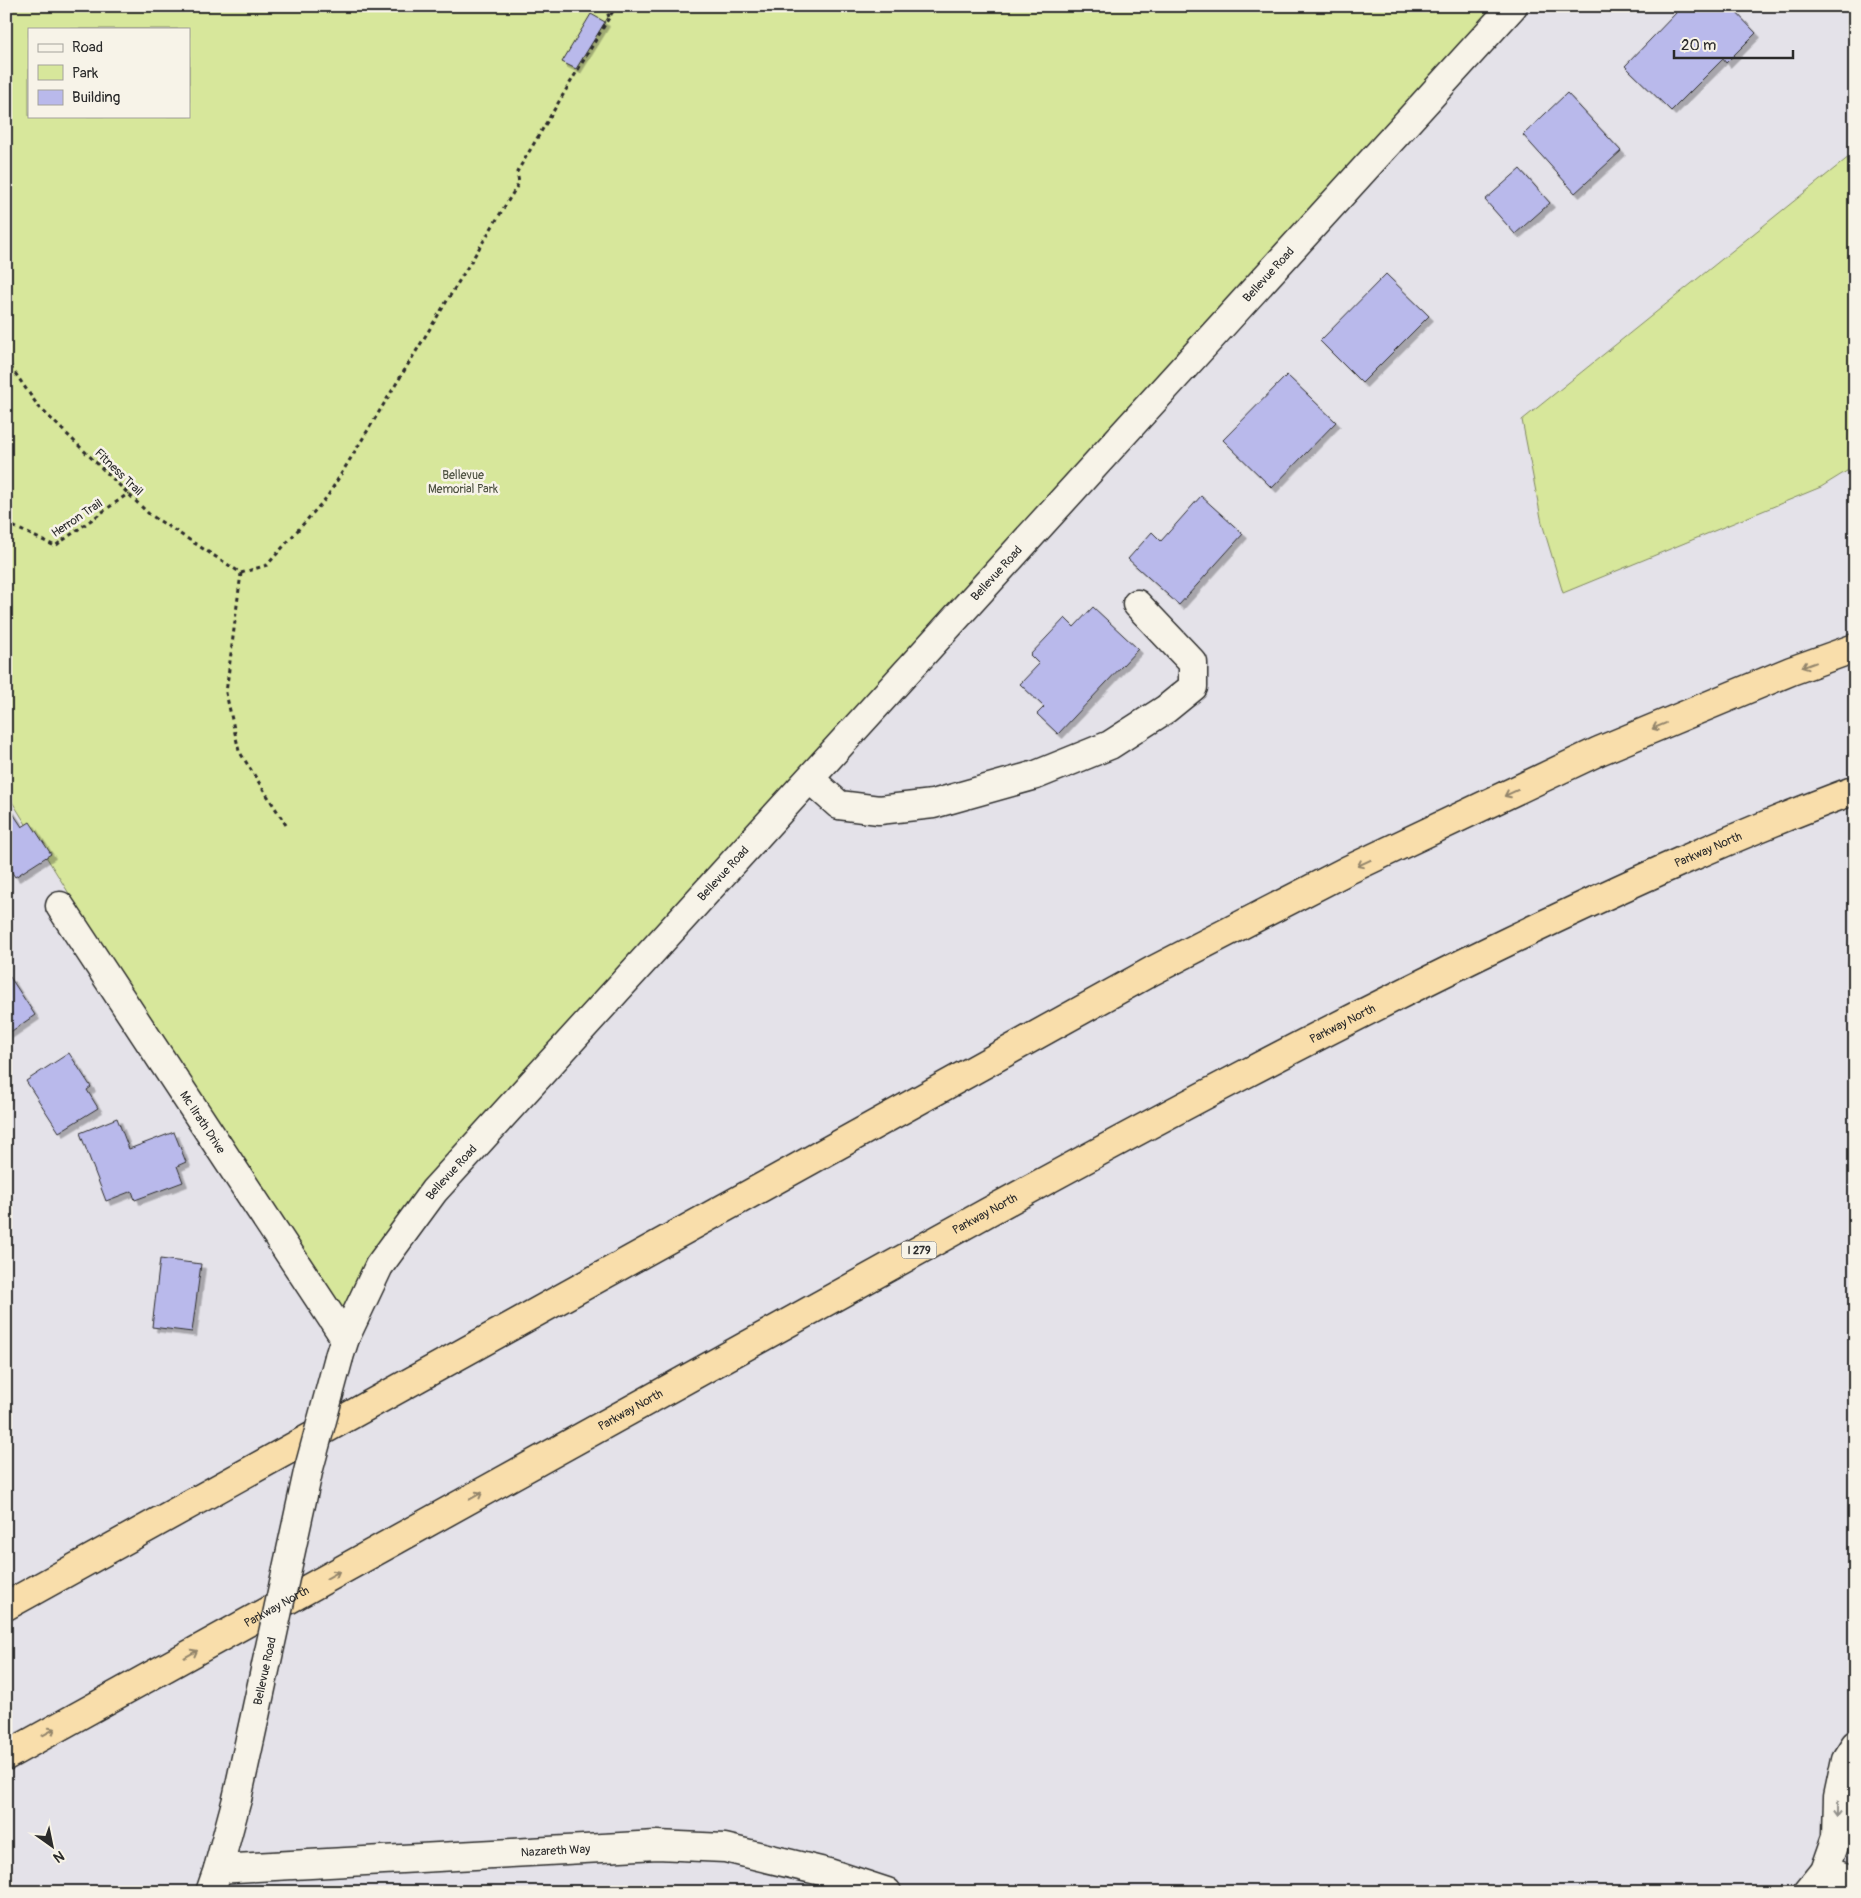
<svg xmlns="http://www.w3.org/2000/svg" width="1861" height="1898" viewBox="0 0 1861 1898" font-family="Pangolin,sans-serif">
  <defs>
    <filter id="shadow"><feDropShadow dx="4.5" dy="4.5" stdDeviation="0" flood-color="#0004"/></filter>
  </defs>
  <rect width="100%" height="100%" fill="#e4e2e9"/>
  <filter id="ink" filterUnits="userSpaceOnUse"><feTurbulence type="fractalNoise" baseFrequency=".02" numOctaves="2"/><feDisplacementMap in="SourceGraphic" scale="10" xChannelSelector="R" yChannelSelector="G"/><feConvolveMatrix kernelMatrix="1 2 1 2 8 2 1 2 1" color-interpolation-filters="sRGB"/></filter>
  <g filter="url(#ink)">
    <path fill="#d7e79b" stroke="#818963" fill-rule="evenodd" d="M6 6H1513L434 1191 345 1338 6 792ZM29 29H189V116H29Z
      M1855 152V466L1821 487 1563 593 1542 523 1522 420Z"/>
    <path fill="#b9b9eb" stroke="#2b2b2b" filter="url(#shadow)" d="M1669 6H1730L1756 33 1726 63 1723 59 1671 111 1625 66 1676 13Z
      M591 14 605 22 576 69 562 62Z
      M1567 93 1621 151 1575 193 1523 135Z
      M1520 169 1550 203 1515 234 1485 200Z
      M1386 274 1429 316 1362 383 1320 341Z
      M1287 375 1336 422 1272 488 1223 440Z
      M1201 496 1243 534 1179 605 1128 559 1152 532 1161 541Z
      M1093 607 1138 649 1058 734 1037 714 1044 707 1020 684 1039 664 1030 655 1065 618 1074 627Z
      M6 803 22 827 30 822 51 854 15 877 6 864Z
      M10 977 35 1015 6 1035V980Z
      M69 1053 91 1087 87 1090 98 1108 59 1132 26 1081Z
      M117 1118 129 1149 174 1132 186 1162 177 1166 183 1182 135 1200 132 1191 106 1201 80 1133Z
      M160 1259 201 1264 192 1332 152 1327Z"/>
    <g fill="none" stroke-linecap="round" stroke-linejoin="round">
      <defs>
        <g id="minor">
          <path d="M811 780 839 805 879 810 933 804 1036 775 1110 745 1166 709 1193 687V663L1137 604"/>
          <path id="s1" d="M60 906 345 1338"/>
          <path id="s2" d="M339 1357 345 1338 379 1266 434 1191 1513 6"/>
          <path id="s3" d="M218 1869 657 1845 725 1848 829 1873 887 1892"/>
          <path d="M1825 1871 1855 1880"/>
          <path d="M210 1892 218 1869 237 1799"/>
          <path d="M1808 1892 1825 1871 1837 1837 1838 1797 1846 1759 1855 1745"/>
        </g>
        <g id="highway">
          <path d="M6 1606 1152 971 1348 870 1599 751 1791 671 1855 648"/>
          <path id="s4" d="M6 1756C334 1576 660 1392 988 1212 1160 1118 1332 1026 1509 941 1622 887 1737 834 1855 790"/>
        </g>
      </defs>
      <use href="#minor" stroke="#2b2b2b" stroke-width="31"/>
      <use href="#highway" stroke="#2b2b2b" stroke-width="31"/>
      <path stroke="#2b2b2b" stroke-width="3" stroke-dasharray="4 4" stroke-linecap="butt" d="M605 6 609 17
        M6 360 38 406 149 514 241 573
        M6 523 55 546 129 493
        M241 573 267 565 327 497 519 183 517 172 616 6
        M241 573 226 693 239 751 286 825"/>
      <use href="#minor" stroke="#f7f3e8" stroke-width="28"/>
      <use href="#highway" stroke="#f9deab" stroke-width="28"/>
      <defs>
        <g id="minor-bridge">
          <path id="s5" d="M237 1799 308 1472 339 1357"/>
        </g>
      </defs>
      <use href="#minor-bridge" stroke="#2b2b2b" stroke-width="31" stroke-linecap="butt"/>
      <use href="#minor-bridge" stroke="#f7f3e8" stroke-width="28"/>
    </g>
    <defs><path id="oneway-shaft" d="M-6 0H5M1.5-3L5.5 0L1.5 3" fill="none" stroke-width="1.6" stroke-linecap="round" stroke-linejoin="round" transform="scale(1.25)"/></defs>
    <g stroke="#92846b">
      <use href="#oneway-shaft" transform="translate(1809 665) rotate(160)"/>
      <use href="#oneway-shaft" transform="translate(1659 726) rotate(157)"/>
      <use href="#oneway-shaft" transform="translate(1511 793) rotate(155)"/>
      <use href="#oneway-shaft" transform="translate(1364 863) rotate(155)"/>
      <use href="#oneway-shaft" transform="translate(476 1496) rotate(-29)"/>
      <use href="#oneway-shaft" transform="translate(333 1575) rotate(-29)"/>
      <use href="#oneway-shaft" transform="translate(191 1654) rotate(-29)"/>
      <use href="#oneway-shaft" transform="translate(49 1732) rotate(-29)"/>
    </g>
    <use stroke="#918f8a" href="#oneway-shaft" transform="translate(1838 1808) rotate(91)"/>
  </g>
  <g text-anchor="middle" stroke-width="5" stroke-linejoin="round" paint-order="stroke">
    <rect fill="#f7f3e8" stroke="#686764" stroke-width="1" x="901.5" y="1241.5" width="35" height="17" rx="4"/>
    <g font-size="11" font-weight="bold" fill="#2b2b2b">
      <text x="919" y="1254">I 279</text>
    </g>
    <g font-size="12" fill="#2b2b2b" stroke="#f7f3e8">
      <text dy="4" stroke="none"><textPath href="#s2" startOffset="1432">Bellevue Road</textPath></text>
      <text transform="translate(119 472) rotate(44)" y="4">Fitness Trail</text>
      <text transform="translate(77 518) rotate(-34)" y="4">Herron Trail</text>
      <text dy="4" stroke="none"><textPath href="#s2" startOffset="1028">Bellevue Road</textPath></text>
      <text dy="4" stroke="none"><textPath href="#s4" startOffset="1929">Parkway North</textPath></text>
      <text dy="4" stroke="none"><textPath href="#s2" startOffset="622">Bellevue Road</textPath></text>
      <text dy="4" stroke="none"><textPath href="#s4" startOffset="1524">Parkway North</textPath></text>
      <text dy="4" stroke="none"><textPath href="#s1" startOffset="259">Mc Ilrath Drive</textPath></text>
      <text dy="4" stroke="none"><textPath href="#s2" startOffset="218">Bellevue Road</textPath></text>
      <text dy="4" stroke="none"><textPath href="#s4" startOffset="1119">Parkway North</textPath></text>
      <text dy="4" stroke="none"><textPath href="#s4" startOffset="714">Parkway North</textPath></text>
      <text dy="4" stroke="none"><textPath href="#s4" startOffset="309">Parkway North</textPath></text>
      <text dy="4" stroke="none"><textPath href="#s5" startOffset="131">Bellevue Road</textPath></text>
      <text dy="4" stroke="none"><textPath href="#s3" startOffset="338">Nazareth Way</textPath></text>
    </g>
    <g font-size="12" fill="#4d5141" stroke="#f7f3e8">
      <text x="463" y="479">Bellevue<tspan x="463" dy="14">Memorial Park</tspan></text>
    </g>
  </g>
  <rect width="1861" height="1898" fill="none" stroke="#f7f3e8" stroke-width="25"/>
  <rect x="12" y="12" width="1836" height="1873" fill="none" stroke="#2b2b2b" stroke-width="2" filter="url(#ink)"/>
  <rect x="28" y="28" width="162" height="90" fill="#f7f3e8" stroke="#a5a39c"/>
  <rect x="38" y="44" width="25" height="8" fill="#f7f3e8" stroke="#a5a39c"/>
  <text x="72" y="52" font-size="15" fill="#2b2b2b">Road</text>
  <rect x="38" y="65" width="25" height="15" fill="#d7e79b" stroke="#a5a39c"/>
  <text x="72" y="78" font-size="15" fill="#2b2b2b">Park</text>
  <rect x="38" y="90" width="25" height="15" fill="#b9b9eb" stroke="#a5a39c"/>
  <text x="72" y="102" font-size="15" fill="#2b2b2b">Building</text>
  <g transform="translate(52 1846) rotate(147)" stroke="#f7f3e8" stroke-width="4" paint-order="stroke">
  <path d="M0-4L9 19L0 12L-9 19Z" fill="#2b2b2b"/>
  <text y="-8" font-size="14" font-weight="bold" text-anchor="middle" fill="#2b2b2b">N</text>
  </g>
  <path d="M1674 50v8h119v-8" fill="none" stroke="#2b2b2b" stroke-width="2.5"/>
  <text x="1681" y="50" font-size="15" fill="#2b2b2b" stroke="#f7f3e8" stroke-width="4" paint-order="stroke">20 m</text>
</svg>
